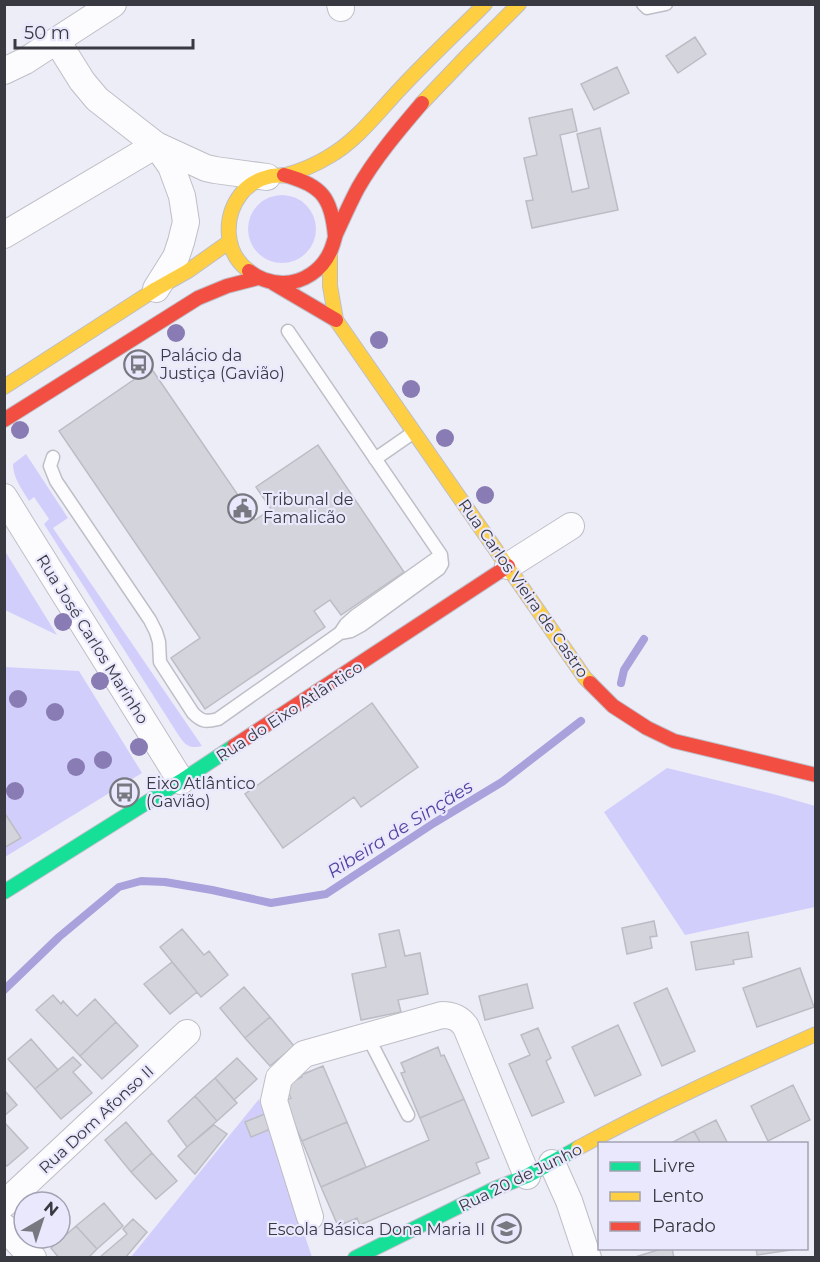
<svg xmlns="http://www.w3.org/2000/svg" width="820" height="1262" viewBox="0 0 820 1262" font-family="Montserrat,sans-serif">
  <rect width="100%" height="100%" fill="#ededf8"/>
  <path fill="#d2cefb" d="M248 229a34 34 0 1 1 68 0a34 34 0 1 1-68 0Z
    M26 454 68 518 53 528 202 746C190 749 186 746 179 736L44 524 49 519 34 497 29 501C22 489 13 478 13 464Z
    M4 551H5L57 635 5 610Z
    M5 667 79 671 142 773 5 857V848L21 838 5 812Z
    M667 768 777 795 815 806V907L685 935 604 812Z
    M259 1099 312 1257H131Z"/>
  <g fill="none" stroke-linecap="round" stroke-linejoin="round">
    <path stroke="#a8a1db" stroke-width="8" d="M621 683 624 670 644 639
      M4 990 59 937 119 887 141 881 165 882 212 890 271 903 326 894 434 823 502 782 581 721"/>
  </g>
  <path fill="#d4d4dc" stroke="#bcbcc4" stroke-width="1.5" d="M695 37 706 54 678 73 666 56Z
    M617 67 629 93 594 110 581 84Z
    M572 109 577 131 560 135 572 192 589 188 577 134 600 128 618 210 532 228 526 201 533 200 524 158 537 155 529 118Z
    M151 368 255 520 271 509 256 487 318 445 404 572 341 615 330 600 314 611 325 627 205 709 171 658 200 638 59 431Z
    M372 703 418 767 361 807 354 797 283 848 245 794Z
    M4 812 21 838 4 848Z
    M654 921 657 936 650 937 652 948 627 954 622 928Z
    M182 929 204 955 209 951 228 975 201 997 160 947Z
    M399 930 405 956 420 953 428 994 398 1000 401 1012 361 1020 352 974 386 967 379 934Z
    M748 932 752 957 733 960 734 964 696 970 691 942Z
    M172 962 197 992 170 1014 144 984Z
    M800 968 814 1007 757 1027 743 988Z
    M527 984 533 1008 485 1020 479 996Z
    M244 987 270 1017 245 1038 220 1008Z
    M667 988 695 1051 662 1066 634 1003Z
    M53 995 61 1004 63 1001 77 1016 95 999 116 1022 80 1056 36 1010Z
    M270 1017 294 1046 270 1066 245 1038Z
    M116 1022 138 1046 102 1079 80 1056Z
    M618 1025 641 1075 595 1096 572 1047Z
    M538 1028 551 1058 546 1061 564 1102 532 1116 509 1064 530 1055 521 1035Z
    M31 1039 58 1070 35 1089 8 1059Z
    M438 1047 441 1056 444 1055 464 1099 420 1118 401 1073 405 1072 401 1063Z
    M73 1057 81 1065 73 1072 92 1093 61 1119 35 1089Z
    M237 1058 257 1079 234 1100 215 1078Z
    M323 1066 347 1122 302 1141 284 1101 291 1098 285 1085 302 1077 301 1075Z
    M215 1078 237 1103 217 1121 195 1096Z
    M793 1085 810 1120 768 1141 751 1106Z
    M4 1090 17 1105 4 1116Z
    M195 1096 217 1121 187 1147 168 1121Z
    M464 1099 489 1158 476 1163 480 1173 360 1225 357 1218 338 1226 321 1187 429 1140 420 1118Z
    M267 1113 273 1128 251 1137 245 1122Z
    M716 1120 728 1144H701L694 1131Z
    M4 1122 28 1148 7 1166 4 1163Z
    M126 1122 152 1153 131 1172 105 1140Z
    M347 1122 366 1167 321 1187 302 1141Z
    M214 1125 227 1134 195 1174 178 1156 187 1147Z
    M694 1131 701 1144H674L673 1142Z
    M152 1153 177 1181 156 1199 131 1172Z
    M104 1203 123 1226 97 1249 76 1226Z
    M133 1219 147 1232 125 1258 100 1257 127 1234 123 1229Z
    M76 1226 97 1249 88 1258H59L51 1248Z
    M664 1248H672L674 1258H632Z
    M756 1248H797V1249L757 1255Z"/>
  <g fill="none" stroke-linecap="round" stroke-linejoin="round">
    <defs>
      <path id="lane" d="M643 4 647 8 666 4
        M288 331 441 555
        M53 457 50 466 56 481 150 620 156 632 159 642 160 662 193 713C202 722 206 722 218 719L340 633 346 624 355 616 441 555 442 564 439 569 362 625 351 631 340 633
        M375 459 414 432
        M368 1037 408 1115"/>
      <path id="street" d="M340 4 341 8
        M57 41 82 81 97 99 156 145 206 168 215 170 267 177
        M4 71 25 61 113 4
        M156 145 171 166 182 196 186 222 181 242 176 257 156 289
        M4 235 156 145
        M4 497 181 781
        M508 566 571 526
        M552 1163 569 1201 588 1258
        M4 1204 187 1033
        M310 1217 274 1101 279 1078 304 1054 442 1015C453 1015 460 1018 466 1027L527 1176
        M4 1227 33 1258"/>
      <path id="fast" d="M4 892 181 781 234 746
        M355 1258 494 1189 527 1176 578 1148"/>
      <path id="slow" d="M422 103 465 58 519 4
        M330 254V286L336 320 585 678 590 683
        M249 271C224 253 223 217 241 194 247 186 258 179 268 177 273 175 280 176 286 175 300 171 315 165 328 157 357 141 378 112 401 88 428 59 457 32 485 4
        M4 387 156 289 188 271 229 242
        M578 1148C655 1106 735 1070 816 1034"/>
      <path id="jam" d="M284 175C322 185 332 198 335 237
        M249 271C259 279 269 283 283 283 303 283 322 270 330 252 333 246 334 240 336 234 343 219 350 203 358 188 375 158 399 130 422 103
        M273 283 336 320
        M4 420 198 298 227 286 258 278
        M590 683 613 706 647 728 674 741 816 775
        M234 746 508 566"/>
    </defs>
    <use href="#lane" stroke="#bebec7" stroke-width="15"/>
    <use href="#street" stroke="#bebec7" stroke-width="28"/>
    <use href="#fast" stroke="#bebec7" stroke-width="16"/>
    <use href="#slow" stroke="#bebec7" stroke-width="16"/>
    <use href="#jam" stroke="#bebec7" stroke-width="16"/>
    <use href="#lane" stroke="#fcfcfe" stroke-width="12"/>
    <use href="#street" stroke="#fcfcfe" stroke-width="26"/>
    <use href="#fast" stroke="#16e098" stroke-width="14"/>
    <use href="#slow" stroke="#ffcf43" stroke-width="14"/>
    <use href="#jam" stroke="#f24e42" stroke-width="14"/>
  </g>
  <g fill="#897bb3">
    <circle cx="176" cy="333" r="9"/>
    <circle cx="379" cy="340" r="9"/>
    <circle cx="411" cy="389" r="9"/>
    <circle cx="20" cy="430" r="9"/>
    <circle cx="445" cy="438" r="9"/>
    <circle cx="485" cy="495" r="9"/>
    <circle cx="63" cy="622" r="9"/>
    <circle cx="100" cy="681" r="9"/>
    <circle cx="18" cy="699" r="9"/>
    <circle cx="55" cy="712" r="9"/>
    <circle cx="139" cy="747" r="9"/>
    <circle cx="103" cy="760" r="9"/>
    <circle cx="76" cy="767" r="9"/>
    <circle cx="15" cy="791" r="9"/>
  </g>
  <defs>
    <symbol id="bus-ring" viewBox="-11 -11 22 22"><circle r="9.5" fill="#e9e8fd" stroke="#787881" stroke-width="1.5"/><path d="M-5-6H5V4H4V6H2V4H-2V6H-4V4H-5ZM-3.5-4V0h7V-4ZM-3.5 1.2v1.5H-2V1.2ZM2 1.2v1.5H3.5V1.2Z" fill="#787881"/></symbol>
    <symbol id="civic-ring" viewBox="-11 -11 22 22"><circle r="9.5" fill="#e9e8fd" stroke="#787881" stroke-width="1.5"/><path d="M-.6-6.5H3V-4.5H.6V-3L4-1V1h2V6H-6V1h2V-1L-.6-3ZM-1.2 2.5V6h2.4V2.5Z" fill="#787881"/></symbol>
    <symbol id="school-ring" viewBox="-11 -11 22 22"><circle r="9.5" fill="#e9e8fd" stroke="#787881" stroke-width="1.5"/><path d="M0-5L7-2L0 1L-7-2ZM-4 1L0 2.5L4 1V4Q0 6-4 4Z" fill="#787881"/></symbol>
  </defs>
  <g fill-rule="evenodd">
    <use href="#bus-ring" x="122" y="348" width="33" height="33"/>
    <use href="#civic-ring" x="226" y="492" width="33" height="33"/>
    <use href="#bus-ring" x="108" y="776" width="33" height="33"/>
    <use href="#school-ring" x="490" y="1212" width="33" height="33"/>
  </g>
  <g text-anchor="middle" stroke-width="4.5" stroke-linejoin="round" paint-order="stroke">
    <g font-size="16" fill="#393941" stroke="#e9e8fd" text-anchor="start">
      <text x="160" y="361">Palácio da<tspan x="160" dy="18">Justiça (Gavião)</tspan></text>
      <text x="263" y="505">Tribunal de<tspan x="263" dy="18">Famalicão</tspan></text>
      <text x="146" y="789">Eixo Atlântico<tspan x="146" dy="18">(Gavião)</tspan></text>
      <text x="485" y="1235" text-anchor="end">Escola Básica Dona Maria II</text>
    </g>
    <g font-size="16" fill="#393941" stroke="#e9e8fd">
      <text transform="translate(524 588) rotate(55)" y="6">Rua Carlos Vieira de Castro</text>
      <text transform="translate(93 639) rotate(58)" y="6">Rua José Carlos Marinho</text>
      <text transform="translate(289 711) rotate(-33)" y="6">Rua do Eixo Atlântico</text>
      <text transform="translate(96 1119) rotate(-43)" y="6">Rua Dom Afonso II</text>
      <text transform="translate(520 1177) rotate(-26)" y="6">Rua 20 de Junho</text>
    </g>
    <g font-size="18" font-style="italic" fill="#53419f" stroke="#e9e8fd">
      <text transform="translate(400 829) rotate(-32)" y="6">Ribeira de Sinçães</text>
    </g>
  </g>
  <rect width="820" height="1262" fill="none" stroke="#393941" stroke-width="12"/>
  <rect x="598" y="1142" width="210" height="108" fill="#e9e8fd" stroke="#a3a2b2" stroke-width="1.5"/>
  <rect x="610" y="1162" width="30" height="9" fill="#16e098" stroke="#a3a2b2" stroke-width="1.5"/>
  <text x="652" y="1172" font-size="18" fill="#393941">Livre</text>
  <rect x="610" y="1192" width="30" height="9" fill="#ffcf43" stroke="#a3a2b2" stroke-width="1.5"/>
  <text x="652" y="1202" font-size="18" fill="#393941">Lento</text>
  <rect x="610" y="1222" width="30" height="9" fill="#f24e42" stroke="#a3a2b2" stroke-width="1.5"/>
  <text x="652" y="1232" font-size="18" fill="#393941">Parado</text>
  <g transform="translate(42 1220) rotate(39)"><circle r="28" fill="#e9e8fd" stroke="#a3a2b2" stroke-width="1.5"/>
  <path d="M0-4.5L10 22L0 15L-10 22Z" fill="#787881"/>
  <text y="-9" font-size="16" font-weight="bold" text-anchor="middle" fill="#393941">N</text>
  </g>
  <path d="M15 39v9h178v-9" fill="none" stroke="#393941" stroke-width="3"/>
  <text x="24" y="39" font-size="18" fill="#393941" stroke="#e9e8fd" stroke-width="4.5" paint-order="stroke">50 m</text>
</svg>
